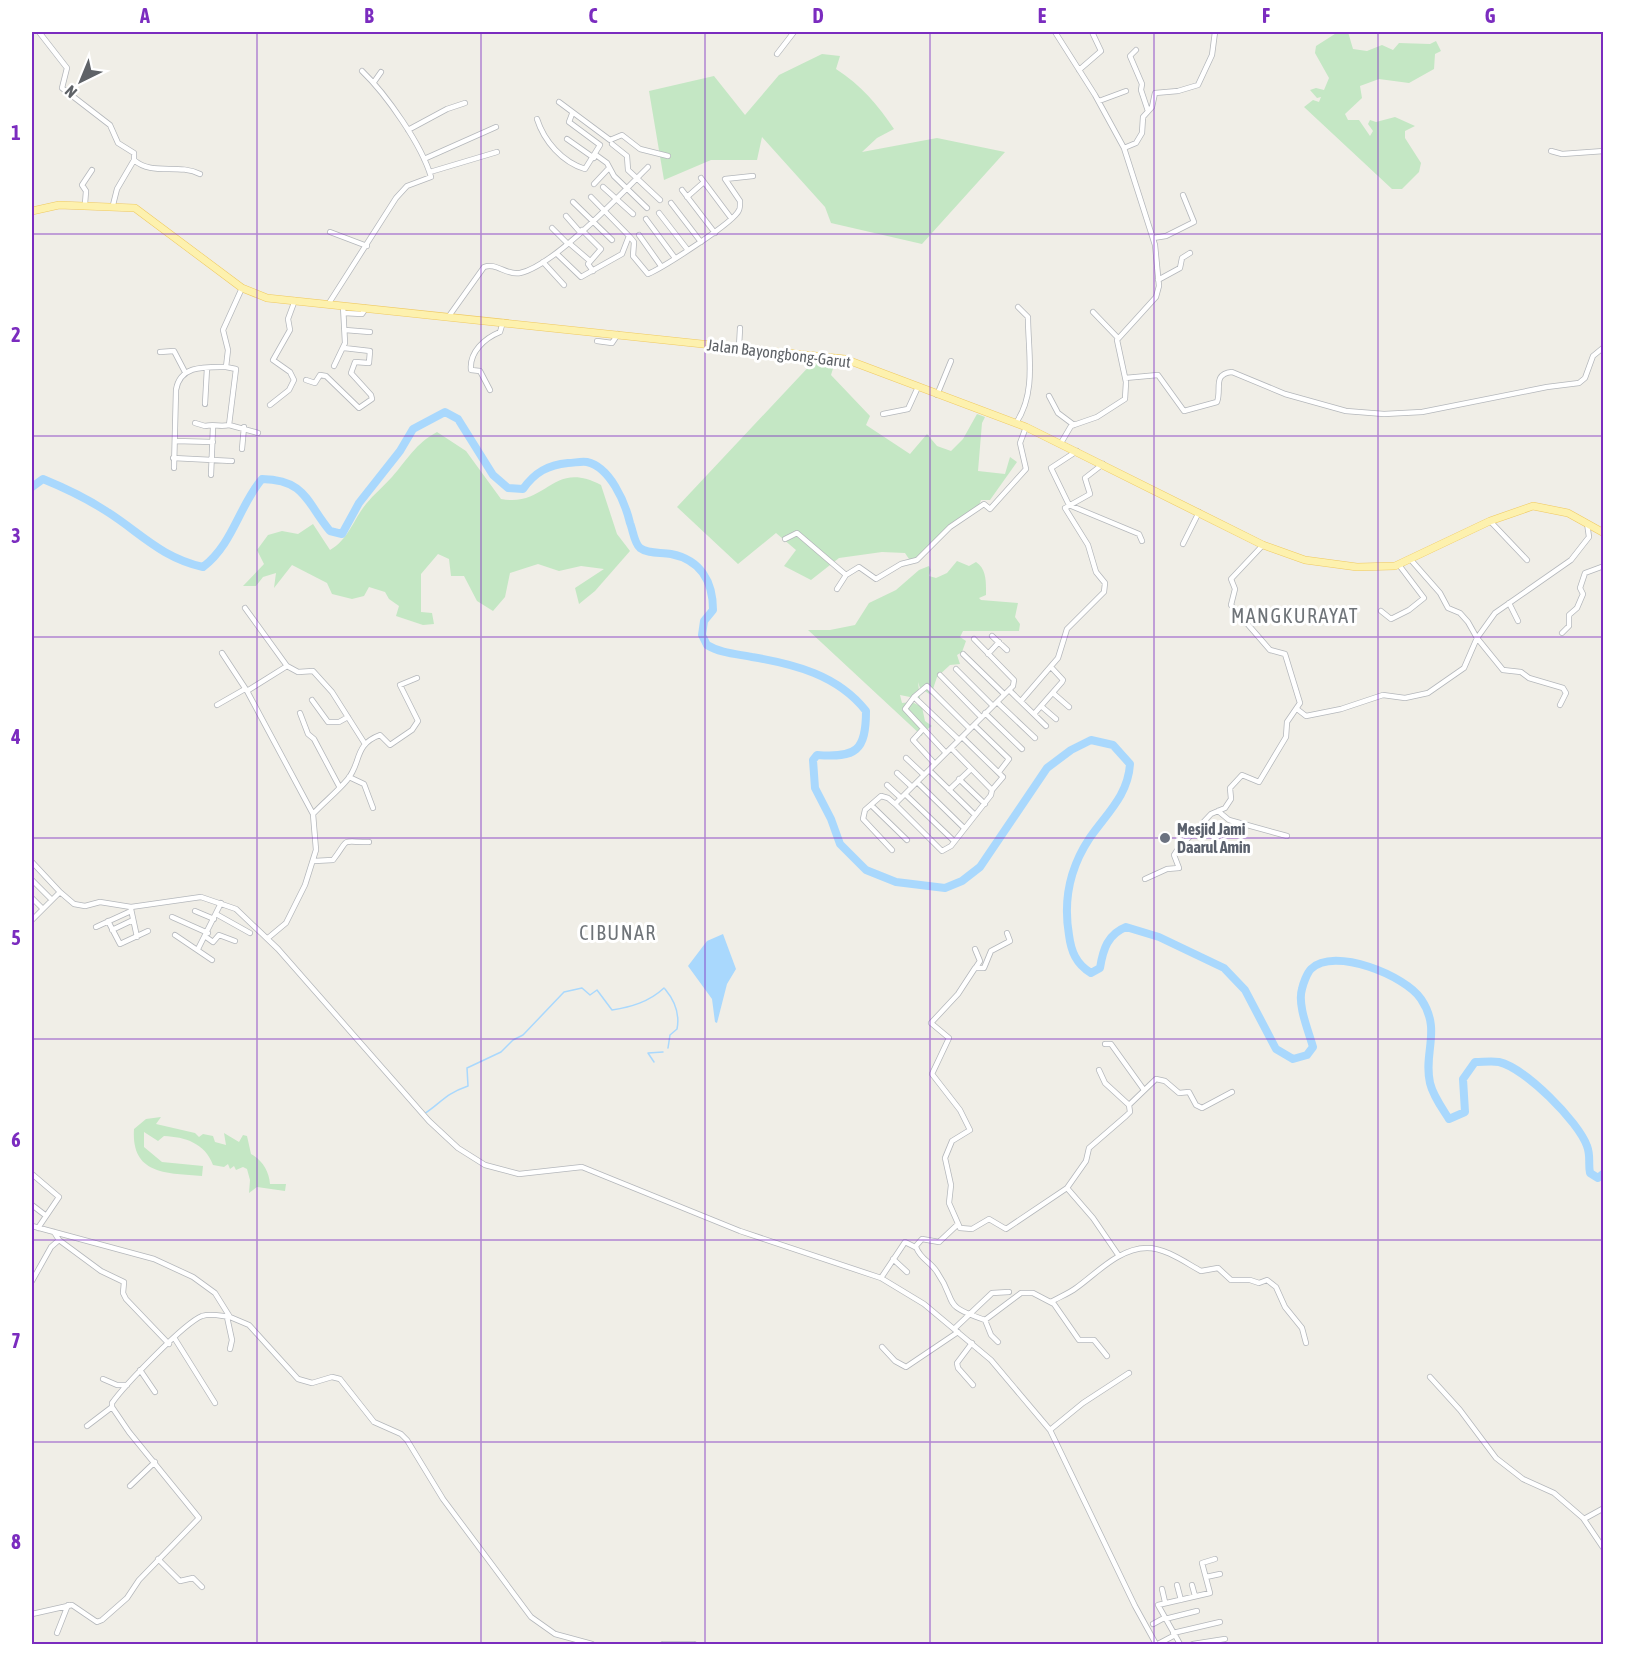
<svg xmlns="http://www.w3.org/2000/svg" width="1635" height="1676" viewBox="0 0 1635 1676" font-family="'Asap Condensed',sans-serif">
  <rect width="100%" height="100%" fill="#f0eee7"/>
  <path fill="#c4e7c4" d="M1338 32H1348L1353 49 1367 51 1382 45 1393 50 1399 43 1430 44 1436 41 1441 51 1435 54 1434 69 1409 83 1379 79 1360 86 1362 98 1345 114 1348 120H1359L1370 136 1373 131 1368 124 1370 120 1376 122 1395 117 1415 126 1405 131V138L1421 163 1419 172 1402 189H1392L1304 107 1313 100 1319 102 1321 97 1317 98 1310 90 1316 88 1324 90 1329 78 1315 53 1316 46Z
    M822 54 840 56 836 69C861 85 878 105 894 129L877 138 862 152 937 138 1005 152 922 244 831 223 825 207 762 137 757 160H711L664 180 649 91 714 76 745 115 779 75Z
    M815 360 835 362 831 375 870 416 866 425 910 454 927 434 937 446 951 451 963 439 977 414 985 417 982 423 978 471 1005 474 1010 457 1017 462 990 500H981L978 508 968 512 911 562 905 553 882 552 839 558 811 580 784 566 796 550 776 533 738 564 677 507Z
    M437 432 466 451 501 499C547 508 552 459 601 485L617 534 630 551 595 591 579 604 575 588 604 569 581 566 559 571 538 564 510 573 505 597 493 611 477 601 464 576H451L449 559 438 554 421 574V612L432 613 434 624 423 625 396 616 399 606 389 599 385 592 369 587 364 596 352 599 332 594 327 583 292 565 274 588 276 573 263 577 256 586H243L264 564 257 550 268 535 282 531 298 534 313 524 330 550C349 539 353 520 366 504 374 494 384 486 392 477 407 460 416 443 437 432Z
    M957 561 969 566 976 562C987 569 986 583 986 595L979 598 981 600 1018 603 1015 617 1020 624 1019 631H963L960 637 966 641 962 652 957 655 960 664 950 665 937 677 931 695 920 688 918 682 920 699 900 695 902 703 912 702 922 707 925 721 932 726 923 732 922 736 808 630H830L855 625 869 603 896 590 919 570 929 566 931 570 929 576 936 578 947 573Z
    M161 1117 156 1124 195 1133 199 1137 203 1134 213 1136 215 1142 226 1145 224 1133 239 1142 243 1135 247 1136 251 1154C262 1160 269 1171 270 1184H286L285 1191 257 1187 249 1193 250 1180 247 1169 243 1167 236 1170 234 1166 230 1169 228 1164 224 1167 213 1165C205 1143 185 1137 164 1136L158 1141 144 1132V1147L162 1162 203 1166 202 1176C167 1173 131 1175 134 1129L146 1119Z"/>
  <path fill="#a9d8fd" d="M723 934 736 969 727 984 717 1023 715 1022 712 999 688 966 707 941Z"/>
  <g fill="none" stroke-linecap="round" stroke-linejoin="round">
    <path stroke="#a9d8fd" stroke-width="1.5" d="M665 989C675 1001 680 1014 677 1029L670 1035 668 1048
      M654 1062 648 1053 663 1052
      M424 1114C442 1102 445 1094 468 1086L467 1068 501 1052 513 1040 523 1035 564 992 582 988 590 995 597 990 612 1010C631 1007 649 1002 664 988"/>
    <path stroke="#a9d8fd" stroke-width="8" d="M32 487 43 479C65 488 86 498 106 511 141 533 160 557 203 567 233 544 239 506 262 479 306 480 306 502 330 531L342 534 359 503 400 451 413 429 445 412 458 419 493 475 508 488 523 489C535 472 548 465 568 463 574 463 581 461 587 462 610 467 625 502 630 523 633 530 634 543 640 548 648 554 661 552 671 554 701 560 713 582 713 610L704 621 702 635 707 645C720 653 737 654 752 657 794 664 838 675 866 711 866 751 856 758 817 755L813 760 815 788 831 819 840 844 866 870 896 882 945 888 962 881 980 867 1047 768 1071 750 1091 740 1113 745 1130 764C1128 796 1106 814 1089 839 1070 868 1063 900 1069 935 1071 951 1076 964 1091 973L1100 968C1103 949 1108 934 1126 927L1159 937 1224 968 1245 990 1276 1049 1293 1059 1307 1055 1313 1047C1309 1032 1297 1005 1302 989 1303 984 1307 973 1311 969 1334 946 1406 976 1421 999 1442 1030 1423 1052 1430 1083 1433 1096 1442 1108 1449 1119L1465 1112 1463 1079 1475 1062C1483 1062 1492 1061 1499 1062 1525 1068 1578 1121 1587 1146 1591 1156 1588 1164 1590 1173L1598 1178 1604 1173"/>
    <defs>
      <path id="minor" d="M39 32 67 68 62 88 110 125 118 143 134 153V160L117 189 113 205
        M1055 32 1095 95 1124 148 1155 245 1159 286 1156 297 1117 340 1126 382 1125 399 1097 417 1071 426 1061 443
        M1136 50 1130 56 1142 84 1141 90 1148 111
        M777 54 794 32
        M1079 70 1101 51 1092 32
        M374 82 381 72
        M1099 101 1126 91
        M559 102 610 140 622 135 640 149 668 156
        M537 119C544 141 562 162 585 169L600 145 569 122 572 114
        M408 130 447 109 465 103
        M567 139 594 158
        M612 144 627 156 628 170 660 200
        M1124 148 1136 143 1142 133 1143 117 1152 107 1155 93 1178 91 1198 85 1212 55 1215 32
        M1551 151 1562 154 1604 151
        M596 155 607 163 614 176 647 208
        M424 159 496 127
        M134 160C152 176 178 163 200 174
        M430 172 497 152
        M701 178 731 218
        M594 184 609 168
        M603 187 633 214
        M682 190 715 233
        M591 197 630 237 634 242 633 256 648 274C662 268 735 222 739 210 740 209 740 202 740 201L725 179 753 176
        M687 197 704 182
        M573 202 612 240
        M671 203 701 242
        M85 204 86 191 82 185 92 170
        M659 213 687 249
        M566 216 580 232
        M646 219 675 258
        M552 228 568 244
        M582 230 601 249 588 264 593 271
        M330 232 367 246
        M639 235 661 266
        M1153 238 1166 236 1194 222 1183 195
        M569 243 590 261
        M557 254 581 277 622 254 629 236
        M543 262 564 285
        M1158 280 1180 268 1182 258 1190 253
        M242 288 223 330 228 350 226 367 236 369 229 425 258 433
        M329 303 396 198 407 186 431 177C422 145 386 94 362 71
        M1093 312 1118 338
        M344 313 362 314 366 308
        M449 316 484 267C496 262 507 276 520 273 554 266 621 194 648 167
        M345 330 370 332
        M597 341 612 343 618 334
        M739 347 740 328
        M160 352 174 351 185 372
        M334 366 345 343 343 306
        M1125 378 1158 375 1184 411 1217 402C1222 389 1212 374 1232 372L1285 394 1346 411 1384 414 1422 412 1547 387 1579 383 1585 378 1593 356 1604 347
        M306 380 315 383 320 375 326 376 359 408 372 399 371 395 351 373 355 362 369 363 370 351 344 348
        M490 390 480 371 471 370C469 352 485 338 500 332L503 322
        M937 395 951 361
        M1049 396 1058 413 1074 425
        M205 404 207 368
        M270 405 289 390 294 380 290 372 273 360 290 330 288 319 295 300
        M883 414 908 409 918 387
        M195 423 205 426C214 424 221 427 229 425
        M1016 423C1037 392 1028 353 1028 317L1018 307
        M175 441 213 442
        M242 449 244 427
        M1077 451 1051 468 1069 505 1139 534 1142 541
        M173 458 232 461
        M174 468 176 390C180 365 205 367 226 367
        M211 475 213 427
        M1490 521 1527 560
        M785 539 797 533 846 575 859 567 876 579 901 564 917 560 950 527 984 504 990 509 1026 469 1020 443 1026 427
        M1183 544 1199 512
        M1411 560 1440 593 1448 608 1460 613 1468 622 1477 638 1495 613 1571 560 1589 537 1587 523
        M837 589 846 575
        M1509 603 1518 621
        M245 608 287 666
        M1381 611 1391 619 1409 610 1424 598 1399 565
        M1562 633 1569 626V615L1577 608 1583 594 1580 588 1585 573 1604 566
        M992 636 1007 650
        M222 653 247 691 313 814
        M963 654 1004 694
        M988 654 999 642
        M956 669 993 706
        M940 675 981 717
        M1009 690 1046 726
        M247 691 287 666 298 672 313 671 332 692 365 744
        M1053 693 1069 707
        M914 697 927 686 970 729
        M312 700 328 722H339L348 717
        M1021 701 1058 658 1067 629 1104 592 1105 583 1096 572 1088 545 1065 508 1090 494 1085 478 1103 464
        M997 702 1035 738
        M217 705 245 689
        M1041 706 1056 719
        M1297 709 1306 716 1341 709 1383 695 1405 698 1428 693 1464 668 1477 638 1503 670 1521 672 1529 678 1563 688 1566 693 1560 705
        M300 713 308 734 314 739 339 786
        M985 713 1022 749
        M1034 714 1062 682 1063 680 1051 667
        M974 725 1009 759 999 772
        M923 729 913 740 935 764
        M962 737 1003 777 992 790
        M946 753 905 709 914 697 959 740
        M906 758 924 775
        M929 770 975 815
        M897 773 912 787
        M349 777 364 784 373 808
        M959 779 985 804
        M917 782 964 828
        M887 785 901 798
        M949 790 971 769
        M905 794 954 841
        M895 804 1013 686 1014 680 974 639
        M871 805 907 840
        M1218 811 1229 820 1287 836
        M892 850 863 819 865 810 881 796 888 798 895 804 942 851 951 846 991 795 992 790 951 748
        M314 861 333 860C351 837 338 842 369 842
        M32 862 60 892
        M1145 879 1167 869 1179 868 1174 855 1178 849 1211 814 1225 808 1231 799 1230 788 1242 775 1259 782 1286 737 1287 722 1300 703 1285 654 1270 650 1231 605 1235 589 1231 579 1263 545
        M32 880 51 899
        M32 898 42 908
        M131 909 137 937
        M195 911 214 919
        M216 914 250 933
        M172 917 208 933
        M32 920 60 892 74 904 85 906 100 902 131 907 201 897 236 909 278 949 429 1121 458 1148 485 1165 519 1174 582 1167 740 1231 881 1278 924 1304 991 1360 1050 1430 1135 1606 1156 1644
        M108 921 120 944 148 931
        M96 927 131 911
        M112 930 133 920
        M1007 933 1010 941 991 951 984 968H975L958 994 931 1023 949 1038 932 1074 960 1110 970 1130 952 1141 945 1158 951 1185 949 1203 960 1228 972 1229 989 1219 1006 1229 1067 1188 1086 1161 1089 1148 1126 1116 1130 1112 1129 1105 1156 1079 1165 1081 1179 1093 1189 1092 1196 1105 1202 1108 1232 1092
        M175 935 212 960
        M206 937 213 942 219 935 235 941
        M268 938 286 923 305 885 316 850 313 814C324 802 337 792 347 780 362 763 353 745 380 735L390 745 412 730 418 721 400 685 417 678
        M198 949 221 903
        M975 949 980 961 976 967
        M1105 1044H1111L1144 1090
        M1099 1070 1105 1083 1129 1105
        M32 1174 59 1197 38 1228
        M1067 1188 1093 1218 1119 1256
        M32 1205 45 1215
        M32 1226 154 1259 193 1277 215 1293 230 1317 249 1325 298 1379 312 1383 332 1377 340 1379 374 1422 401 1434 407 1440 443 1499 531 1617 555 1634 592 1644
        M54 1232 59 1240 101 1271 124 1282 123 1293 126 1299 169 1344
        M916 1247C921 1260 930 1261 937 1272 959 1304 939 1304 985 1320L1021 1293H1033L1054 1304 1079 1340H1094L1107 1356
        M893 1259 907 1272
        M881 1278 905 1242 915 1247 922 1239 939 1242 957 1225
        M32 1281 51 1247 59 1240
        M1051 1302C1059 1297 1068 1294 1076 1288 1096 1274 1119 1248 1147 1248 1166 1248 1186 1263 1201 1271L1218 1268 1231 1280H1250L1259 1283 1267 1280 1276 1287 1285 1307 1302 1328 1306 1343
        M227 1317 232 1340 230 1349
        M985 1320 991 1335 998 1342
        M954 1329 992 1293 1009 1292
        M175 1339 215 1403
        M972 1343 957 1363 958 1368 973 1385
        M882 1347 895 1361 906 1367 958 1332
        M140 1370 155 1392
        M1430 1377 1460 1410 1496 1458 1523 1479 1554 1493 1583 1518 1604 1549
        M103 1379 117 1385H127
        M87 1426 112 1407
        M1050 1430 1083 1403 1129 1373
        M130 1486 155 1462
        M1584 1519 1604 1508
        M158 1559 180 1581 193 1578 202 1587
        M1206 1577 1220 1574
        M1177 1585 1181 1600
        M1192 1585 1195 1596
        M1162 1589 1165 1602
        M32 1614 72 1605 97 1622 102 1620 127 1598 139 1580 199 1518 129 1432 112 1407V1403C124 1386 184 1323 202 1316 211 1313 221 1316 230 1317
        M1165 1619 1197 1611
        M1153 1624 1164 1618
        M57 1633 68 1605
        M1173 1633 1220 1622
        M663 1644H694
        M1158 1644 1175 1635
        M1180 1644 1158 1605 1210 1593 1202 1563 1215 1559
        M1193 1644 1225 1639"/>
      <path id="primary" d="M32 211 59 205 135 208 242 288 267 298 845 359 1026 427 1263 545 1305 560 1357 567 1395 566 1490 521 1533 506 1568 513 1604 533"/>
    </defs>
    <use href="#minor" stroke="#b4b7bb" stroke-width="6"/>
    <use href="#primary" stroke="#efc961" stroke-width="8"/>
    <use href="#minor" stroke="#fff" stroke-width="4.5"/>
    <use href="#primary" stroke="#fdf1ae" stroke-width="7"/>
  </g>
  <path fill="none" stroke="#7b2cbf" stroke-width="1.5" stroke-opacity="0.55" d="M257 32V1644M481 32V1644M705 32V1644M930 32V1644M1154 32V1644M1378 32V1644M32 234H1604M32 436H1604M32 637H1604M32 838H1604M32 1039H1604M32 1240H1604M32 1442H1604"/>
  <circle fill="#6b7280" stroke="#fff" stroke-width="2" cx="1165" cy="838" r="6"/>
  <g text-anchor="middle" stroke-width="6" stroke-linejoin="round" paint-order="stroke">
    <g font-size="16" fill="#5e6267" stroke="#fff">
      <text transform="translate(779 353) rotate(7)" y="6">Jalan Bayongbong-Garut</text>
    </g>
    <g font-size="16" font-weight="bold" fill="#5b616d" stroke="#fff" text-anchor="start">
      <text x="1177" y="835">Mesjid Jami<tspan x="1177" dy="18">Daarul Amin</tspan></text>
    </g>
    <g font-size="20" letter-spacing="1.5" fill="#6f7479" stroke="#fff">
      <text x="1295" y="623">MANGKURAYAT</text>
      <text x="618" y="940">CIBUNAR</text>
    </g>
  </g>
  <rect width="1635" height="1676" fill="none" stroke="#ffffff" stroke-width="66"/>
  <g transform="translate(81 81) rotate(223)" stroke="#ffffff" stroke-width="4.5" paint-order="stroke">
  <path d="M0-4.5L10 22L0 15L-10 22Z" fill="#5e6267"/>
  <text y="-9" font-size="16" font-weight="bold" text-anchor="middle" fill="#5e6267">N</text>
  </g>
  <rect x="33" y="33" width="1569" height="1610" fill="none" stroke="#7b2cbf" stroke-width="2"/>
  <g font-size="20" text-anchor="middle" font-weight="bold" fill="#7b2cbf">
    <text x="145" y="23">A</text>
    <text x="369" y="23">B</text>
    <text x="593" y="23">C</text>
    <text x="818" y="23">D</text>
    <text x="1042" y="23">E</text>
    <text x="1266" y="23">F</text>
    <text x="1490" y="23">G</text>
    <text x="16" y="140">1</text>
    <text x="16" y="342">2</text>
    <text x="16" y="543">3</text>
    <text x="16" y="744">4</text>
    <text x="16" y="945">5</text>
    <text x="16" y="1147">6</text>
    <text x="16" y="1348">7</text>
    <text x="16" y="1549">8</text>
  </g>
</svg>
